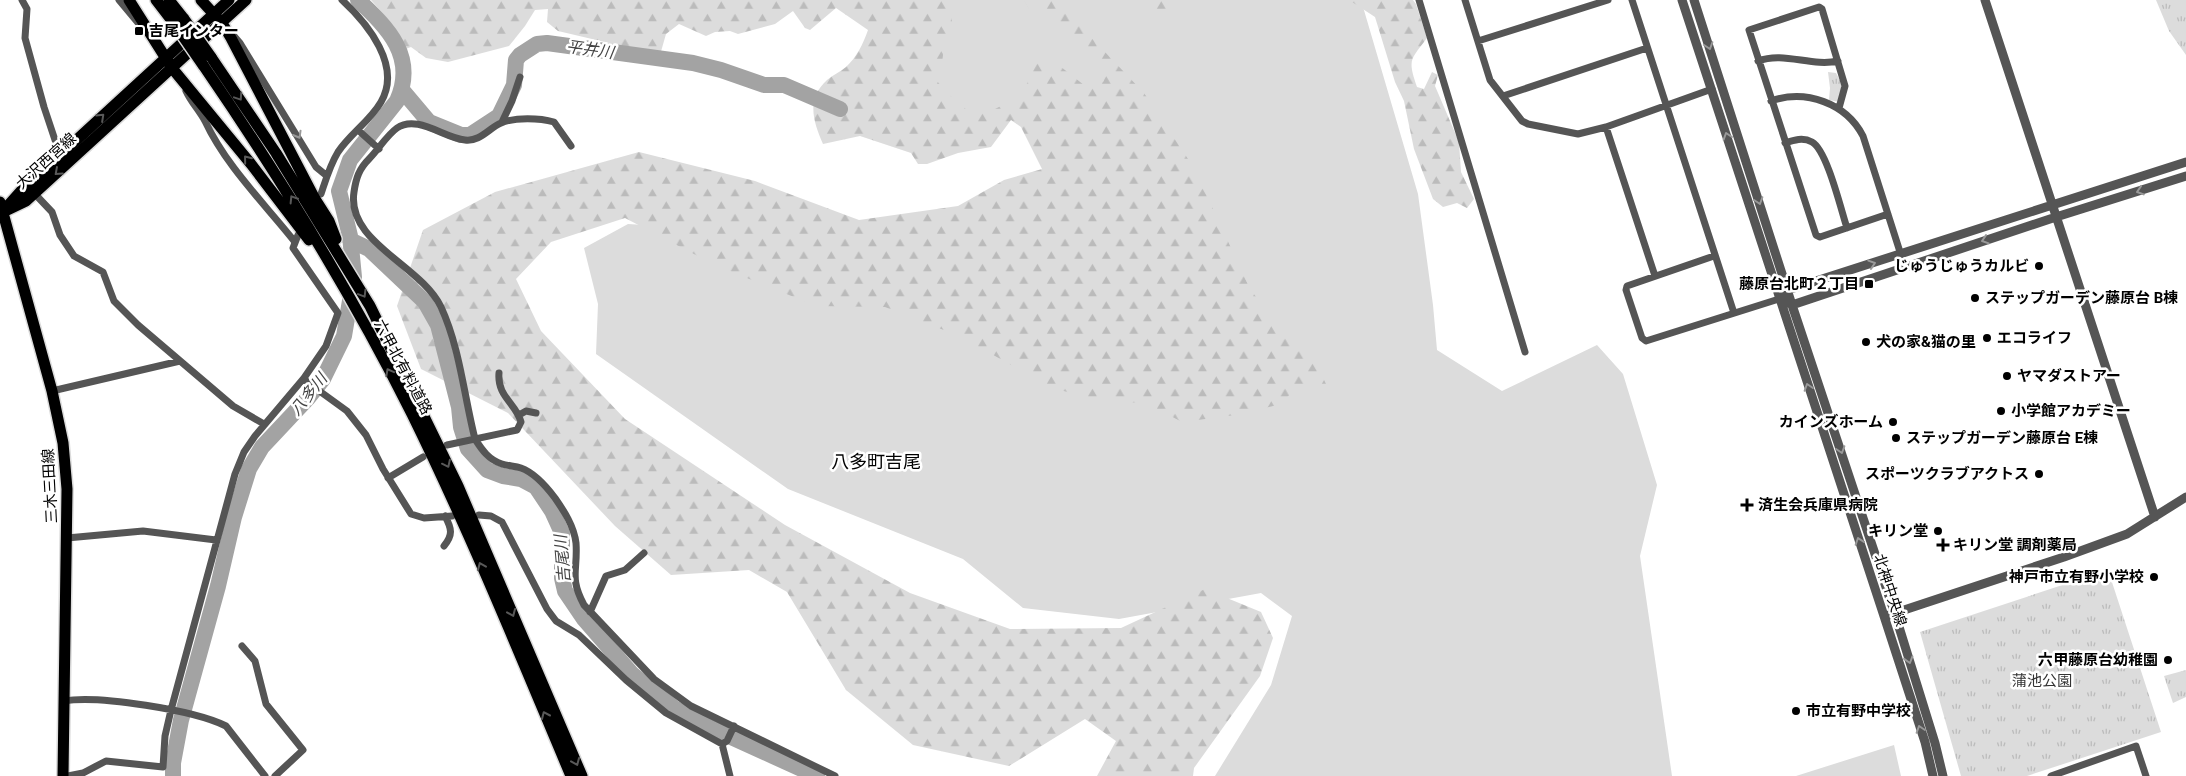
<svg xmlns="http://www.w3.org/2000/svg" width="2186" height="776" viewBox="0 0 2186 776" font-family="Roboto,'Noto Sans JP',sans-serif">
  <defs>
    <pattern id="forest-firs" width="22" height="20" patternUnits="userSpaceOnUse" patternTransform="scale(1.25)"><rect width="22" height="20" fill="#dcdcdc"/><path d="M5 1l3.5 6h-7zM16 11l3.5 6h-7z" fill="#bbb"/></pattern>
    <pattern id="park-tufts" width="24" height="20" patternUnits="userSpaceOnUse" patternTransform="scale(1.25)"><rect width="24" height="20" fill="#dcdcdc"/><path d="M3 7l-1-3M5 7V3M7 7l1-3M15 17l-1-3M17 17v-4M19 17l1-3" fill="none" stroke="#bbb"/></pattern>
  </defs>
  <rect width="100%" height="100%" fill="#fff"/>
  <path fill="#dcdcdc" d="M897 0H1361L1418 194 1433 305 1437 350 1502 391 1597 345 1623 374 1657 485 1640 556 1672 776H1215L1271 685 1292 616 1261 593 1119 619 1023 608 963 559 788 489 596 354 598 304 584 248 628 224 966 245 1077 208 1036 103 922 135Z
    M1894 745 1901 776H1796Z"/>
  <path fill="url(#forest-firs)" d="M371 0H951L952 22 945 39 942 63 932 75 947 93 968 111 995 109 1021 96 1040 56 1056 63 1089 89 1104 81 1089 55 1055 19 1029 9 1024 0H1058L1084 30 1144 93 1194 168 1250 289 1291 342 1307 345 1326 384 1300 387 1277 405 1236 415 1182 422 1148 404 1089 398 1053 388 959 336 885 307 816 306 715 265 625 218 551 242 516 279 541 331 625 419 785 525 910 593 1010 629 1121 628 1205 589 1261 612 1273 638 1260 676 1194 768 1193 776H1097L1116 741 1085 719 1009 766 913 745 846 690 787 592 749 570 671 575 615 526 508 413 421 369 397 306 423 230 495 192 639 152 755 181 859 220 958 206 1004 180 1042 169 1021 127 1011 120 991 147 958 153 927 164H918L911 153 860 136 823 144C813 121 806 99 827 80 833 75 840 72 846 67 857 57 863 44 868 30L836 8 810 30 805 28 793 11 775 24 738 34 730 31 715 32 706 36 679 24 666 34 660 55 558 31 547 22 548 9 535 10 525 26 509 46 448 62 426 58 411 47 398 52 386 17Z
    M1136 0H1165L1175 13 1160 23Z
    M1349 0H1413L1416 4 1427 38C1411 60 1407 58 1417 87L1424 89 1432 72 1438 75 1435 86 1459 142 1461 172 1474 199 1467 208 1457 203 1443 207 1433 199 1414 149 1404 101 1395 82 1375 17Z"/>
  <path fill="url(#park-tufts)" d="M2156 0H2186V55L2169 31Z
    M1828 72 1836 73 1842 84 1840 102 1829 100 1830 88Z
    M2108 570 2161 732 2027 776H1961L1920 632Z
    M2186 670V697L2173 703 2164 676Z"/>
  <g fill="none" stroke-linecap="round" stroke-linejoin="round">
    <path stroke="#a3a3a3" stroke-width="16" d="M402 90 429 122 461 135H470L499 116 514 85 516 60 520 55 537 44 547 43 693 63 721 70 764 85H784L840 109
      M350 240 369 249 425 302 438 325 459 407 461 427 468 449 487 470 503 476 521 479 536 487 552 511 562 533V578L565 591 584 619 632 674 674 708 709 727 817 776
      M173 776V763L181 720 218 586 234 517 249 469 262 447 308 398 323 379 344 336 354 277 350 236 339 191 350 160 397 101C417 57 388 28 358 0"/>
    <defs>
      <path id="primary" d="M129 0 172 68 251 164 309 240
        M156 0 176 26
        M169 0 184 19
        M201 0 222 23 231 38 315 199 329 221 336 239
        M211 57 276 153 370 306 458 486 582 776
        M203 65C280 177 351 292 412 414 470 532 520 655 571 776
        M0 202 52 391 63 443 67 489 63 776
        M6 208 22 190 229 0
        M3 212 26 201 246 0"/>
    </defs>
    <use href="#primary" stroke="#dbdbdb" stroke-width="14"/>
    <path stroke="#555" stroke-width="7" d="M22 0 27 9 25 38 44 107 60 155
      M119 0 139 24
      M1419 0 1525 352
      M1465 0 1490 80 1522 121 1528 124 1578 134 1606 127 1712 89
      M1632 0 1734 313
      M234 36 240 43 316 167 327 176
      M1478 41 1608 0
      M1758 61C1784 51 1811 67 1838 61
      M186 91C191 102 199 110 205 121 226 166 264 203 295 242
      M1503 96 1647 48
      M1771 101C1806 89 1846 103 1863 136L1901 255
      M1839 108 1845 86 1822 9 1819 7 1749 30 1816 235 1820 237 1888 214
      M502 122 512 101 520 77
      M1606 127 1655 276
      M358 130 379 149
      M1785 143C1794 140 1803 137 1812 142 1827 150 1841 210 1847 228
      M571 146 554 122C540 118 515 117 501 123 489 128 480 142 465 140 444 138 417 114 397 128 386 136 379 149 369 159 359 169 356 178 354 192 346 242 421 265 441 307 460 348 464 396 475 439 482 450 489 460 502 464 508 466 515 466 521 468 535 473 546 486 555 498 564 511 574 526 576 543 578 571 569 577 584 605L654 679 691 706 835 776
      M34 193 52 212 60 235 74 256 103 272 114 301 138 325 233 406 264 424
      M321 194C326 179 330 165 338 152 350 134 370 121 381 102 402 66 368 24 342 0
      M1714 256 1627 286 1626 290 1642 338 1646 341 1779 299
      M304 378 307 382 347 411 366 435 383 469 411 514 424 518 452 516
      M52 391 180 361
      M519 415 526 411 536 413
      M447 445 517 430 521 422C516 403 497 397 499 373
      M388 478 423 457
      M479 515 491 516 502 522 547 609 556 621 579 635 626 680 666 713 722 744 730 776
      M67 538 143 531 216 540
      M444 546C453 535 452 529 445 516
      M590 612 606 576 625 570 644 553
      M242 646 255 661 266 704 303 750 275 776
      M64 701C98 695 194 710 226 726L265 776
      M722 744 727 741 734 726
      M68 776 83 773 106 761 163 767 165 736 171 710 235 474 244 452 255 436 304 378 326 346 338 313 293 248 298 235
      M2051 776 2136 746 2146 776"/>
    <path stroke="#555" stroke-width="9" d="M1682 0 1884 616 1925 742 1933 776
      M1694 0 1792 305 1895 614 1935 743 1943 776
      M1985 0 2155 517
      M1784 294 1788 290 2186 162
      M1787 302 1792 305 2056 217 2186 176
      M1889 615 2064 557 2127 534 2186 497"/>
    <use href="#primary" stroke="#000" stroke-width="11"/>
    <defs>
      <path id="primary-bridge" d="M184 19 211 57
        M176 26 203 65"/>
    </defs>
    <use href="#primary-bridge" stroke="#dbdbdb" stroke-width="14" stroke-linecap="butt"/>
    <use href="#primary-bridge" stroke="#000" stroke-width="11"/>
  </g>
  <defs><path id="oneway-chevron" d="M-2-3.5L2.5 0L-2 3.5" fill="none" stroke-width="1.6" stroke-linecap="round" stroke-linejoin="round" transform="scale(1.25)"/></defs>
  <g stroke="#999">
    <use href="#oneway-chevron" transform="translate(1709 46) rotate(72)"/>
    <use href="#oneway-chevron" transform="translate(298 135) rotate(60)"/>
    <use href="#oneway-chevron" transform="translate(1727 136) rotate(-108)"/>
    <use href="#oneway-chevron" transform="translate(2140 191) rotate(162)"/>
    <use href="#oneway-chevron" transform="translate(1759 201) rotate(72)"/>
    <use href="#oneway-chevron" transform="translate(1985 240) rotate(162)"/>
    <use href="#oneway-chevron" transform="translate(1872 264) rotate(-18)"/>
    <use href="#oneway-chevron" transform="translate(1808 387) rotate(-108)"/>
    <use href="#oneway-chevron" transform="translate(1841 450) rotate(72)"/>
    <use href="#oneway-chevron" transform="translate(1859 541) rotate(-109)"/>
    <use href="#oneway-chevron" transform="translate(1909 660) rotate(73)"/>
    <use href="#oneway-chevron" transform="translate(1920 729) rotate(-108)"/>
  </g>
  <g stroke="#595959">
    <use href="#oneway-chevron" transform="translate(239 97) rotate(56)"/>
    <use href="#oneway-chevron" transform="translate(101 117) rotate(-43)"/>
    <use href="#oneway-chevron" transform="translate(247 159) rotate(-129)"/>
    <use href="#oneway-chevron" transform="translate(58 172) rotate(138)"/>
    <use href="#oneway-chevron" transform="translate(293 199) rotate(-122)"/>
    <use href="#oneway-chevron" transform="translate(363 294) rotate(59)"/>
    <use href="#oneway-chevron" transform="translate(389 372) rotate(-118)"/>
    <use href="#oneway-chevron" transform="translate(447 464) rotate(64)"/>
    <use href="#oneway-chevron" transform="translate(481 566) rotate(-113)"/>
    <use href="#oneway-chevron" transform="translate(512 613) rotate(67)"/>
    <use href="#oneway-chevron" transform="translate(545 715) rotate(-114)"/>
    <use href="#oneway-chevron" transform="translate(576 762) rotate(67)"/>
  </g>
  <g fill="#000" stroke="#fff" stroke-width="2">
    <rect x="134" y="26" width="10" height="10" rx="2.5"/>
    <circle cx="2039" cy="266" r="5"/>
    <rect x="1864" y="279" width="10" height="10" rx="2.5"/>
    <circle cx="1975" cy="298" r="5"/>
    <circle cx="1987" cy="338" r="5"/>
    <circle cx="1866" cy="342" r="5"/>
    <circle cx="2007" cy="376" r="5"/>
    <circle cx="2001" cy="411" r="5"/>
    <circle cx="1893" cy="422" r="5"/>
    <circle cx="1896" cy="438" r="5"/>
    <circle cx="2039" cy="474" r="5"/>
    <path d="M1744.5 497.5h5v5h5v5h-5v5h-5v-5h-5v-5h5z"/>
    <circle cx="1938" cy="531" r="5"/>
    <path d="M1940.5 537.5h5v5h5v5h-5v5h-5v-5h-5v-5h5z"/>
    <circle cx="2154" cy="577" r="5"/>
    <circle cx="2168" cy="660" r="5"/>
    <circle cx="1796" cy="711" r="5"/>
  </g>
  <g text-anchor="middle" stroke-width="5" stroke-linejoin="round" paint-order="stroke">
    <g font-size="15" font-weight="bold" fill="#000" stroke="#fff" text-anchor="start">
      <text x="149" y="36">吉尾インター</text>
      <text x="2029" y="271" text-anchor="end">じゅうじゅうカルビ</text>
      <text x="1859" y="289" text-anchor="end">藤原台北町２丁目</text>
      <text x="1985" y="303">ステップガーデン藤原台 B棟</text>
      <text x="1997" y="343">エコライフ</text>
      <text x="1876" y="347">犬の家&amp;猫の里</text>
      <text x="2017" y="381">ヤマダストアー</text>
      <text x="2011" y="416">小学館アカデミー</text>
      <text x="1883" y="427" text-anchor="end">カインズホーム</text>
      <text x="1906" y="443">ステップガーデン藤原台 E棟</text>
      <text x="2029" y="479" text-anchor="end">スポーツクラブアクトス</text>
      <text x="1758" y="510">済生会兵庫県病院</text>
      <text x="1928" y="536" text-anchor="end">キリン堂</text>
      <text x="1953" y="550">キリン堂 調剤薬局</text>
      <text x="2144" y="582" text-anchor="end">神戸市立有野小学校</text>
      <text x="2158" y="665" text-anchor="end">六甲藤原台幼稚園</text>
      <text x="1806" y="716">市立有野中学校</text>
    </g>
    <g font-size="15" fill="#000" stroke="#fff">
      <text transform="translate(46 161) rotate(-42)" y="5">大沢西宮線</text>
      <text transform="translate(403 367) rotate(62)" y="5">六甲北有料道路</text>
      <text transform="translate(50 486) rotate(-93)" y="5">三木三田線</text>
      <text transform="translate(1890 590) rotate(72)" y="5">北神中央線</text>
    </g>
    <g font-size="15" fill="#333" stroke="#fff">
      <text x="2042" y="686">蒲池公園</text>
    </g>
    <g font-size="16" font-style="italic" fill="#444" stroke="#fff">
      <text transform="translate(590 49) rotate(8)" y="6">平井川</text>
      <text transform="translate(308 394) rotate(-51)" y="6">八多川</text>
      <text transform="translate(562 559) rotate(-95)" y="6">吉尾川</text>
    </g>
    <g font-size="18" fill="#000" stroke="#fff">
      <text x="876" y="468">八多町吉尾</text>
    </g>
  </g>
</svg>
